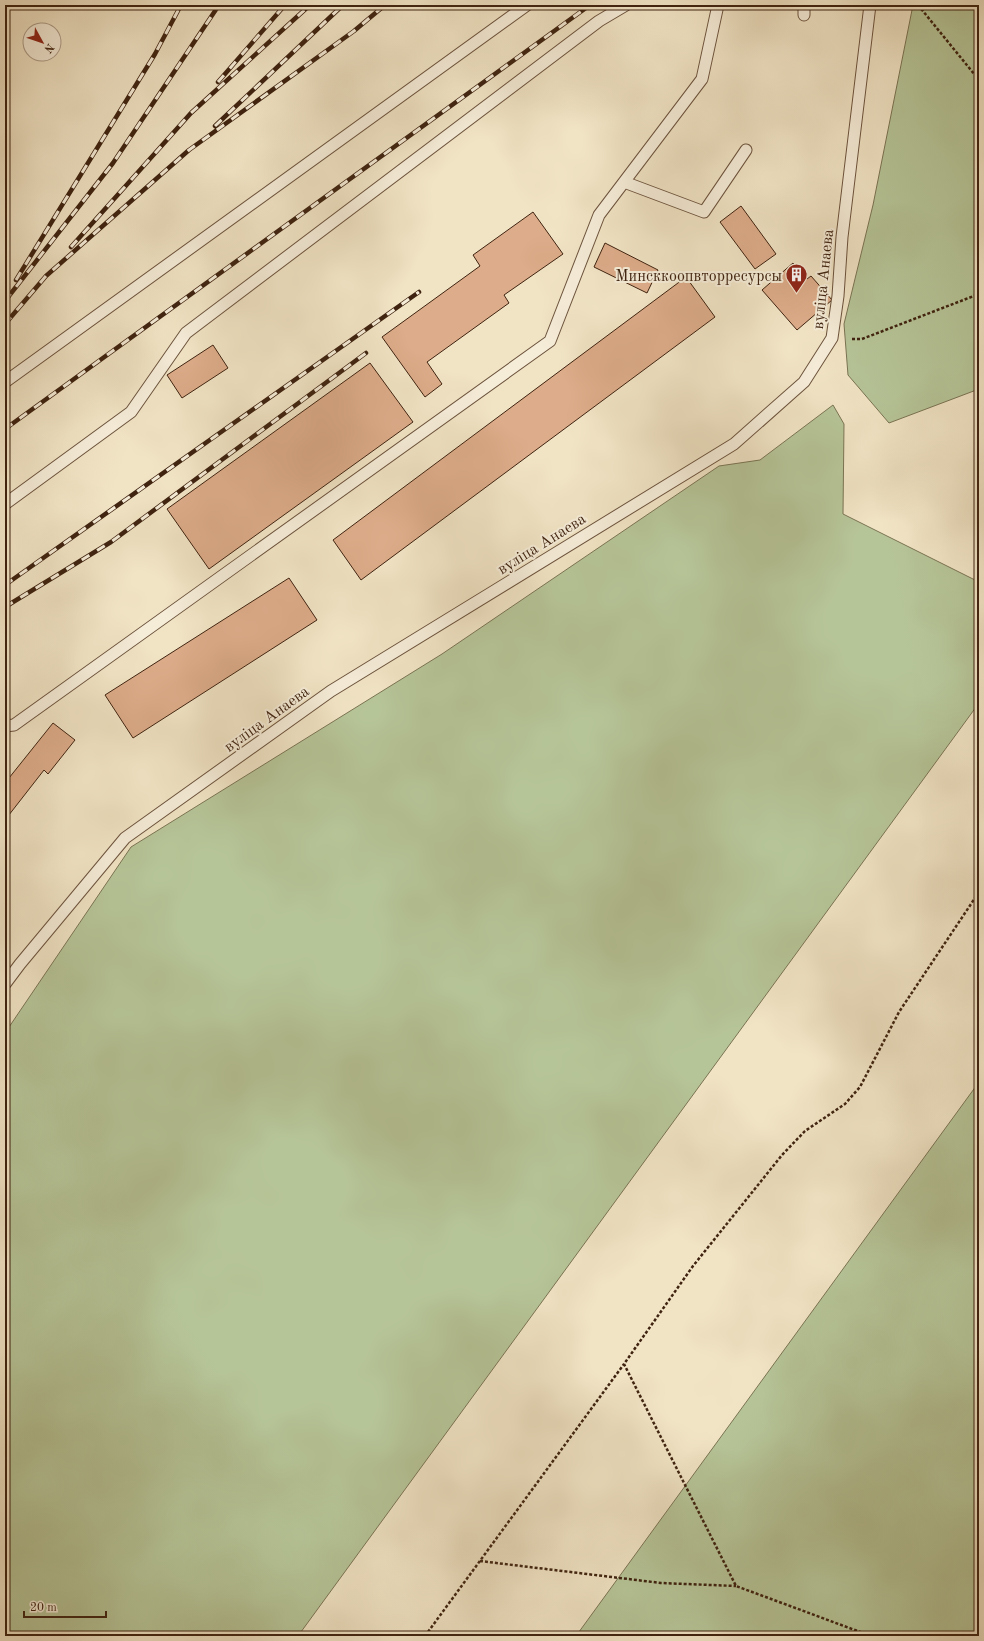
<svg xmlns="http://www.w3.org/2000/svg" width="984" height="1641" viewBox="0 0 984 1641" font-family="'Old Standard TT',serif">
  <rect width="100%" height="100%" fill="#f1e4c5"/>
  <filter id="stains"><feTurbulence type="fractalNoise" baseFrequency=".005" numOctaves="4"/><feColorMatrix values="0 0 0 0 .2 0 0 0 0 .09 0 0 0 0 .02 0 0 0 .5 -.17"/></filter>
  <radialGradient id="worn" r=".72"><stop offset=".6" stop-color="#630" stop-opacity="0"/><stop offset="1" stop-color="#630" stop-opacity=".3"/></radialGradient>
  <path fill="#b6c598" stroke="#7a7454" d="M913 5H979V389L889 423 848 375 844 324 873 205Z
    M833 405 844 424 843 514 979 582V703L298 1636H5V1033L131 847 442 654 719 466 760 460Z
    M979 1082V1636H576Z"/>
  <path fill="#ddac8a" stroke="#3f2310" d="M741 206 776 254 755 269 720 222Z
    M533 212 563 254 504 295 509 303 427 362 442 384 425 397 382 337 480 266 473 255Z
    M605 243 658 270 647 293 594 267Z
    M793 263 807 279 811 276 832 300 797 330 762 290Z
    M686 277 715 317 361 580 333 540Z
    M213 345 228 368 182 398 167 375Z
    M370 363 413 422 209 569 167 509Z
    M289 578 317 620 133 738 105 695Z
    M53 723 75 740 48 774 44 770 5 820V783Z"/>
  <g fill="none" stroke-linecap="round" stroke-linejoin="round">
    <defs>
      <path id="service" d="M804 15V5
        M624 182 704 212 746 150
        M5 382 527 5
        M5 504 131 412 186 333 599 21 626 5
        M5 726 14 725 550 341 599 215 702 79 718 5
        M5 984 20 964 125 838 331 691 734 444 804 382 832 338 838 296 842 237 870 5"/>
    </defs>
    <use href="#service" stroke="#6c533d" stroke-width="13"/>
    <path stroke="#3f2310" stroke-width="2.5" stroke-dasharray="3 2" stroke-linecap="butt" d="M918 5 979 80
      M852 339H862L979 294
      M480 1561 661 1583 736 1586
      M425 1636 624 1364
      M871 1636 736 1586 624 1364 693 1266 782 1155 805 1131 845 1104 860 1087 899 1012 979 892"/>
    <use href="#service" stroke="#f6edd9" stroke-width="11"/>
    <defs>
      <path id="rail" d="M218 82 285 5
        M215 126 343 5
        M71 247 191 113 310 5
        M16 280 155 54 181 5
        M5 301 113 163 219 5
        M5 324 46 276 189 150 354 31 385 5
        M5 429 590 5
        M5 585 419 292
        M5 607 111 542 366 353"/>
    </defs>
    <use href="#rail" stroke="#3f2310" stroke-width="4.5"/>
    <use href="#rail" stroke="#f6edd9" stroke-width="3" stroke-dasharray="9" stroke-linecap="butt"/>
  </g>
  <defs>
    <symbol id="building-pin" viewBox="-11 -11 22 30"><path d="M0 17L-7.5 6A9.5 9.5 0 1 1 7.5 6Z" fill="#8f2418" stroke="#f6edd9"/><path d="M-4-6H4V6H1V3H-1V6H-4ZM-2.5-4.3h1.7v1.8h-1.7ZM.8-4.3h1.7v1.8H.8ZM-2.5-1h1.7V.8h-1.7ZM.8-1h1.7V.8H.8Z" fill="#fff"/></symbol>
  </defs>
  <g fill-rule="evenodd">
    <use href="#building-pin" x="784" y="262" width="25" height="34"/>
  </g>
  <g text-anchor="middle" stroke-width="4" stroke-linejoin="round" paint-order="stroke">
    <g font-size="16" fill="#3f2310" stroke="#f6edd9" text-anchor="end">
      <text x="782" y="281">Минсккоопвторресурсы</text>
    </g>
    <g font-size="16" fill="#3f2310" stroke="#f6edd9">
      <text transform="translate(822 279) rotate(-84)" y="6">вуліца Анаева</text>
      <text transform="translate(541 543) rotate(-32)" y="6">вуліца Анаева</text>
      <text transform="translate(266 718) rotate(-36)" y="6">вуліца Анаева</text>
    </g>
  </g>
  <rect width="984" height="1641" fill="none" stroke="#f1e4c5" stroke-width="20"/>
  <rect x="6" y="6" width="972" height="1629" fill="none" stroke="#3f2310" stroke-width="2"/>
  <rect x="10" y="10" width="964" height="1621" fill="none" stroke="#3f2310"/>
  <g transform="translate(42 42) rotate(130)"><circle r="19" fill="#f6edd9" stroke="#ad9c89"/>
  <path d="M0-3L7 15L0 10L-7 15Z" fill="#8f2418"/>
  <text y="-6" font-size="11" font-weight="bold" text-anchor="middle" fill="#3f2310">N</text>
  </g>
  <path d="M24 1611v6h82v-6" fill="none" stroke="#3f2310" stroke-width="2"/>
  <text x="30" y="1611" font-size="12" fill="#3f2310" stroke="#f6edd9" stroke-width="3" paint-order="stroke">20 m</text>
  <rect width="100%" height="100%" filter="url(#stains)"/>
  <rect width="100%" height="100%" fill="url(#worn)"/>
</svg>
